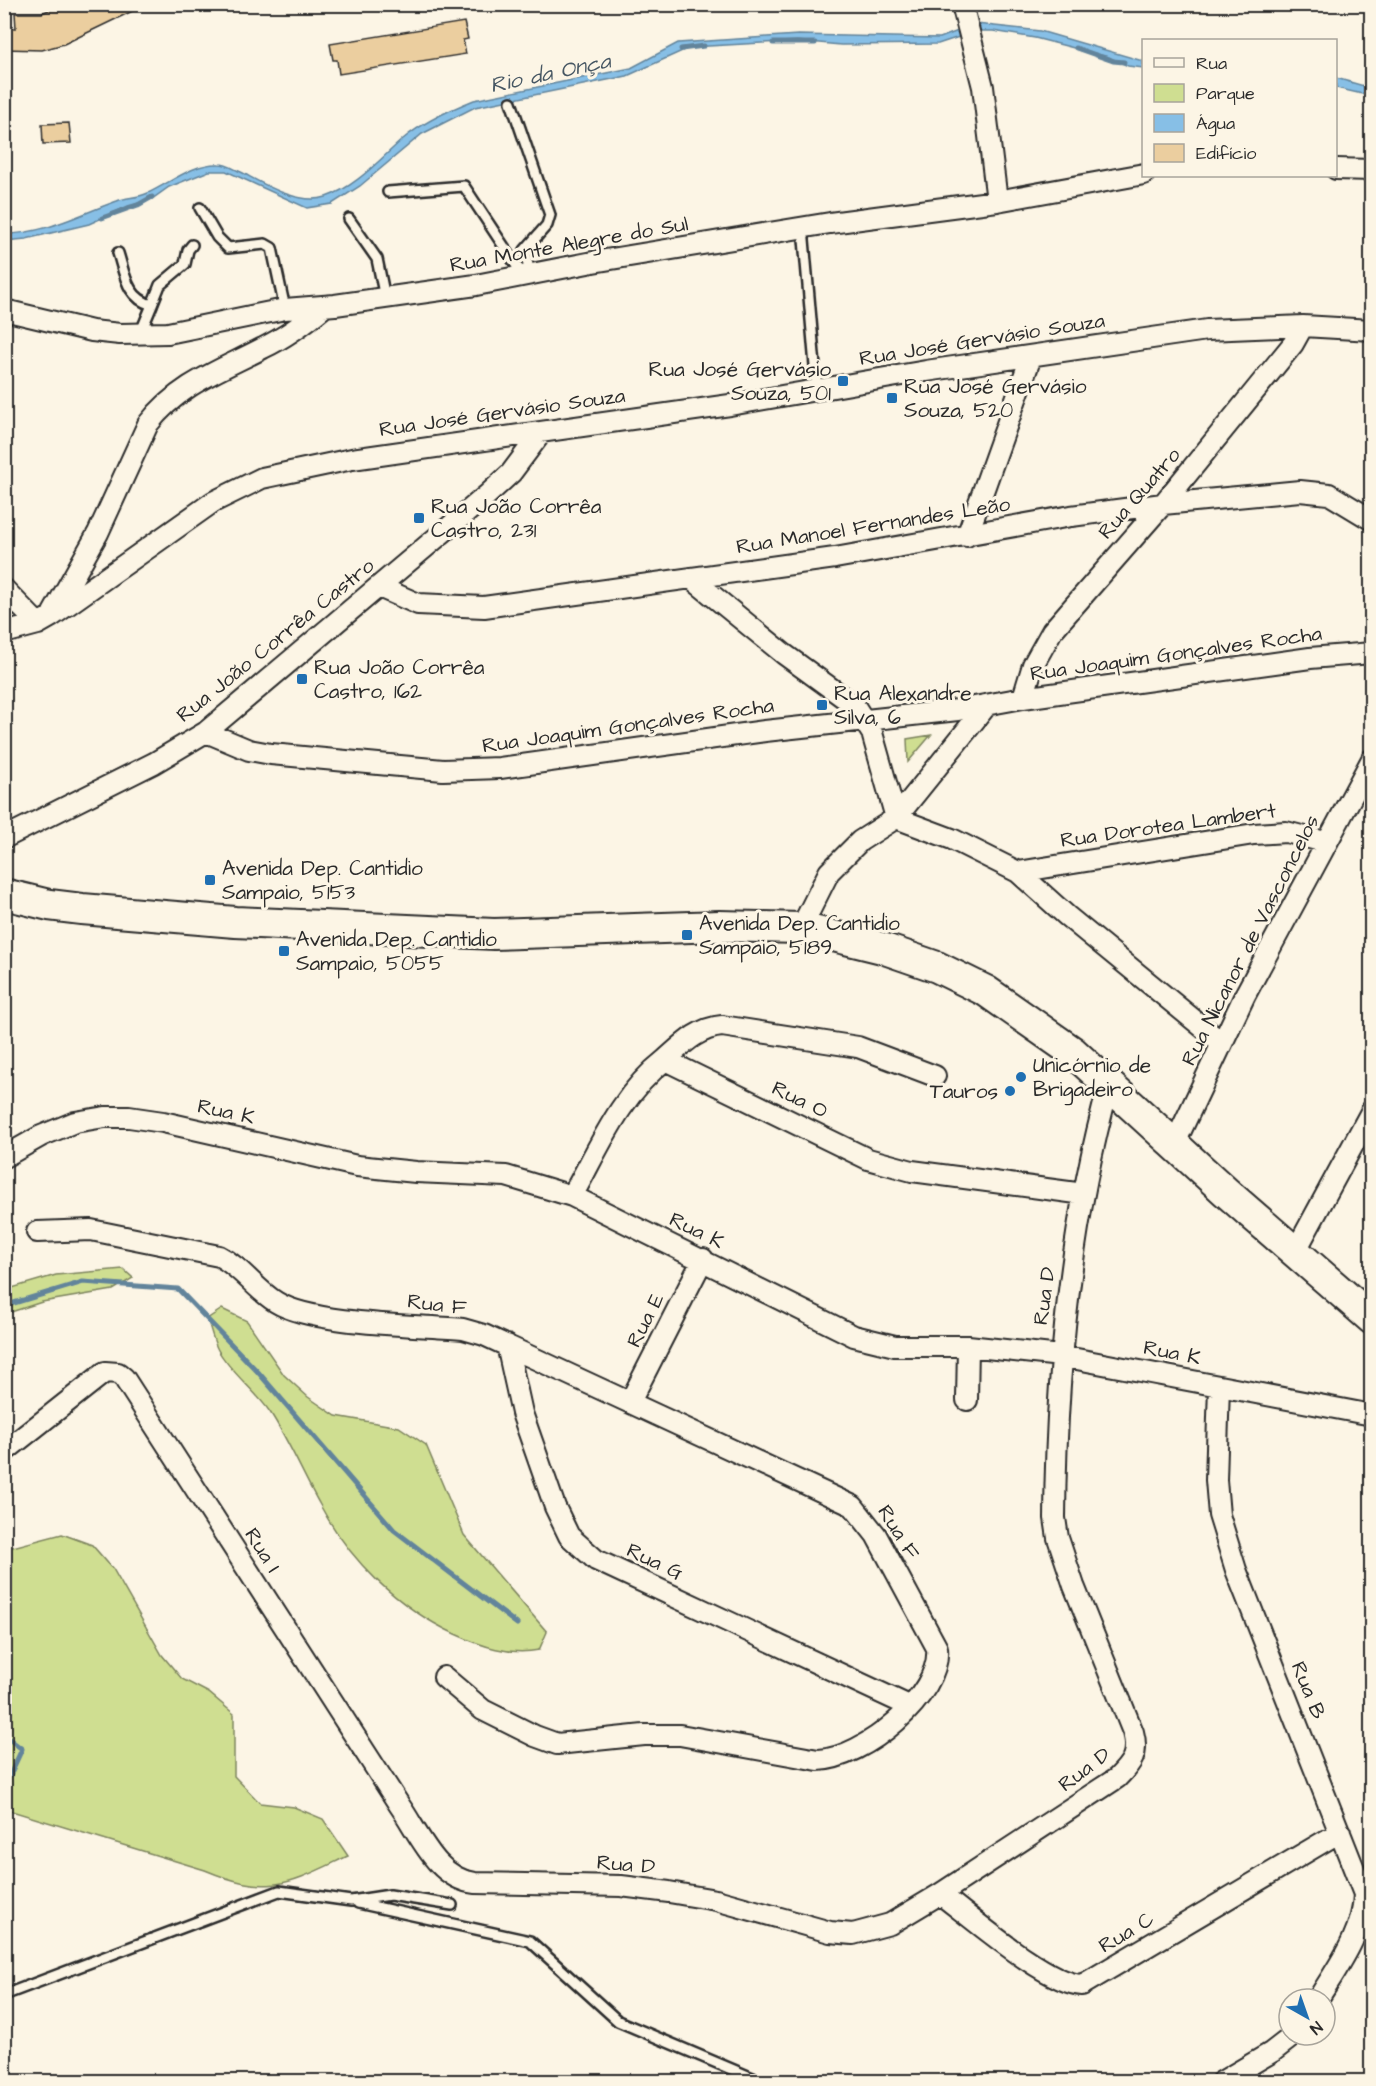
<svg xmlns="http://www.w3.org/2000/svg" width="1376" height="2086" viewBox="0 0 1376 2086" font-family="'Architects Daughter',sans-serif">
  <rect width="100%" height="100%" fill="#fcf5e5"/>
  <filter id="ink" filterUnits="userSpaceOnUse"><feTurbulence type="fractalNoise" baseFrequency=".0167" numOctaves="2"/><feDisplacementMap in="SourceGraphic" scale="12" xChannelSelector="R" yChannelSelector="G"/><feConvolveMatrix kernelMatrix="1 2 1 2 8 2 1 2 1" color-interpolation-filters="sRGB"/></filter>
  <g filter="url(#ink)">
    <path fill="#cfde91" stroke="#7d845e" stroke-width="1.5" d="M931 735 908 762 907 739Z
      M123 1269 133 1278 113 1290 42 1302 5 1314V1290L56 1275Z
      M222 1309 247 1321 284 1375 308 1397 336 1416 399 1427 426 1445 464 1535 547 1632 539 1650C510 1656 481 1646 455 1634 397 1607 350 1561 320 1505 303 1475 289 1441 270 1412 255 1390 231 1373 218 1350 213 1341 211 1329 207 1319Z
      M62 1534 92 1545 113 1569 162 1655 182 1679 209 1693 234 1714V1776L260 1803 294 1807 323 1819 348 1856C288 1884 270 1897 205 1870L5 1809V1549Z"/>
    <path fill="#87bfe6" stroke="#62849b" stroke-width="1.5" d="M976 24 1040 31 1143 61V68L1128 66 1109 57 1035 38 993 31H977L938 44 841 45 797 41 691 47 627 76 475 107 422 134 360 186 332 204 307 208 226 171H209L169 187 152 199 128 206 89 224 26 239 5 241 4 234C45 234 80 214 117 201 127 197 138 198 148 193 170 183 193 163 219 164 227 164 234 169 241 172 264 184 299 206 326 197 356 187 380 159 403 139 423 122 449 110 474 100L631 68 678 43 798 35 940 38Z
      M1336 78 1371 88V96L1336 88Z"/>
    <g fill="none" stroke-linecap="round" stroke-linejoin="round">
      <path stroke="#62849b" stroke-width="5" d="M773 43H815
        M1076 48 1113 61 1124 62
        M681 49 704 46
        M102 218 138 205 152 197
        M4 1306 83 1282 178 1289 258 1372 394 1530 517 1624
        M4 1735 22 1749 4 1788"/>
    </g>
    <path fill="#ebce9f" stroke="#2b2b2b" stroke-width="1.5" d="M62 4H147L64 44 42 50 4 49V28H16L15 13H42Z
      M464 22 468 39 463 40 466 54 339 74 337 60H333L330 44Z
      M69 123 71 143 43 144 42 124Z"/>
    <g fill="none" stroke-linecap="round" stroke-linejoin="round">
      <defs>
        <path id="lane" d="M511 102 550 215 547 225 525 250 530 275
          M388 192 464 186 524 277
          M200 208 217 237 228 248 265 244 272 248 285 309
          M349 219 377 259 385 298
          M803 228 817 389
          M118 253C125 275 127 298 152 305L140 334
          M152 305 160 285 185 264 188 250 192 245
          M358 1903 530 1941 618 2021 762 2082
          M4 1995 279 1891 351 1901 390 1895 452 1905"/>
        <path id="street" d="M962 4 983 87 997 201
          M1336 169 1372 170
          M4 310 92 331 120 334 168 333 285 309 335 305 476 285 593 262 830 223 997 201 1144 174
          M967 536 1031 357
          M691 578 784 654 854 705 872 733 896 818
          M379 587 418 604 484 607 835 558 1071 516 1163 504 1300 491 1329 494 1372 520
          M4 589 38 624
          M53 613 98 533 148 424C179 384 221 370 263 348 286 337 306 322 325 306
          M4 633 38 624 52 616 213 502 262 478 352 459 730 405 926 371 1207 330 1303 326 1372 330
          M1023 698 1033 665 1052 631 1163 504 1293 344 1303 326
          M206 732 249 750 271 754 443 770 500 768 765 731 958 710 1023 698 1310 658 1372 653
          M896 818 952 839 1018 872 1067 916 1222 1043
          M4 838 154 763 206 732 486 496 511 473 541 433
          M1018 872 1254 834 1286 832 1325 842
          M801 928 829 872 860 841 896 818 987 705
          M665 1060C682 1045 698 1028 722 1026L858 1047 935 1076
          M1175 1143 1245 995 1372 759
          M4 1157 41 1136 75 1122 105 1117H129L163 1122 357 1166 416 1172 506 1176 572 1196 854 1336 895 1346H968L1061 1356 1372 1415
          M572 1196C599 1148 620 1095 665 1060L868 1159 912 1171 1084 1194
          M37 1232 91 1230 219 1256C241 1267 255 1289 276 1302 313 1325 417 1325 463 1329L484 1335 853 1506 876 1535 937 1648C942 1695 863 1759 818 1760L680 1735H644L557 1744 535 1736 483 1710 444 1677
          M1295 1252 1372 1110
          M507 1345 522 1413 555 1507 569 1536 596 1560 909 1706
          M1219 1386 1216 1480 1219 1515 1236 1570 1364 1894C1363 1934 1338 1966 1318 1999
          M967 1400 968 1346
          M630 1402 703 1259
          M4 1452 105 1372 118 1373 124 1378 400 1806C420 1835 437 1879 475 1883L621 1886 669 1892 716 1900 830 1932 853 1934 890 1924 940 1894 1117 1778C1132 1763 1139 1754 1133 1732L1074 1586 1058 1538 1055 1518C1056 1372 1070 1226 1109 1085
          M940 1894C971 1917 1047 1984 1082 1985L1340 1832
          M1221 2082 1272 2052 1294 2035"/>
        <path id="primary" d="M4 894 49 905 82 909 235 922 494 934 719 926 801 928 882 948 937 967 986 991 1073 1052 1226 1192 1372 1319"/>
      </defs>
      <use href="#lane" stroke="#2b2b2b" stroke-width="14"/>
      <use href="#street" stroke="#2b2b2b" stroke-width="24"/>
      <use href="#primary" stroke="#2b2b2b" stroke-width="34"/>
      <use href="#lane" stroke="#fcf5e5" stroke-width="9"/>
      <use href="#street" stroke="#fcf5e5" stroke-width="20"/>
      <use href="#primary" stroke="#fcf5e5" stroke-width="30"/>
    </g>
  </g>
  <g fill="#1f6fb2" stroke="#fcf5e5" stroke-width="2">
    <rect x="837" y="375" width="12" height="12" rx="3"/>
    <rect x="886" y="392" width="12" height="12" rx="3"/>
    <rect x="413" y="512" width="12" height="12" rx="3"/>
    <rect x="296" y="673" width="12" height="12" rx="3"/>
    <rect x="816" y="699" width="12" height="12" rx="3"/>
    <rect x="204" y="874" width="12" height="12" rx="3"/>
    <rect x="681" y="929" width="12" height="12" rx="3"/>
    <rect x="278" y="945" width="12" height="12" rx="3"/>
    <circle cx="1021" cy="1077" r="6"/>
    <circle cx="1010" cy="1091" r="6"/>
  </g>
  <g text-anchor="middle" stroke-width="6" stroke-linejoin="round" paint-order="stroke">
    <g font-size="21" fill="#2b2b2b" stroke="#fcf5e5">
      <text transform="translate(569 244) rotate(-10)" y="7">Rua Monte Alegre do Sul</text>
      <text transform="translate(982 339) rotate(-9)" y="7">Rua José Gervásio Souza</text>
      <text transform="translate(502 412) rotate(-8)" y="7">Rua José Gervásio Souza</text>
      <text transform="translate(1139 493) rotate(-49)" y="7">Rua Quatro</text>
      <text transform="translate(873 525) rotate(-9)" y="7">Rua Manoel Fernandes Leão</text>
      <text transform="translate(275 640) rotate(-39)" y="7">Rua João Corrêa Castro</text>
      <text transform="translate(1176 653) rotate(-8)" y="7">Rua Joaquim Gonçalves Rocha</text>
      <text transform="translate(628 725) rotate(-8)" y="7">Rua Joaquim Gonçalves Rocha</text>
      <text transform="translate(1168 825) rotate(-8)" y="7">Rua Dorotea Lambert</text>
      <text transform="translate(1250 940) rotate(-63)" y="7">Rua Nicanor de Vasconcelos</text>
      <text transform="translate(800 1099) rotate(26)" y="7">Rua O</text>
      <text transform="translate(226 1111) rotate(12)" y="7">Rua K</text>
      <text transform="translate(697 1230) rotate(26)" y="7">Rua K</text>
      <text transform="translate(1044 1296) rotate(-82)" y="7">Rua D</text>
      <text transform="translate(437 1304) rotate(7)" y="7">Rua F</text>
      <text transform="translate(645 1320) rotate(-63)" y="7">Rua E</text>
      <text transform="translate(1172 1352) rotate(11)" y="7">Rua K</text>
      <text transform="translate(899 1532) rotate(58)" y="7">Rua F</text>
      <text transform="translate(263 1550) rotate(58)" y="7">Rua I</text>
      <text transform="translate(655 1561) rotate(25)" y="7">Rua G</text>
      <text transform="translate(1309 1690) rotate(68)" y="7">Rua B</text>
      <text transform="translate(1084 1769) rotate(-37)" y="7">Rua D</text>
      <text transform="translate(626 1864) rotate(5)" y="7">Rua D</text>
      <text transform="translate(1126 1932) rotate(-31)" y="7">Rua C</text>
    </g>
    <g font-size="21" fill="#2b2b2b" stroke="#fcf5e5" text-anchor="start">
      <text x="831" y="376" text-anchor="end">Rua José Gervásio<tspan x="831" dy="24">Souza, 501</tspan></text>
      <text x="904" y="393">Rua José Gervásio<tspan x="904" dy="24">Souza, 520</tspan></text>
      <text x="431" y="513">Rua João Corrêa<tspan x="431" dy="24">Castro, 231</tspan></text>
      <text x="314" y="674">Rua João Corrêa<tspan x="314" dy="24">Castro, 162</tspan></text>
      <text x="834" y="700">Rua Alexandre<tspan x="834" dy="24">Silva, 6</tspan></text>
      <text x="222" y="875">Avenida Dep. Cantidio<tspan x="222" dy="24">Sampaio, 5153</tspan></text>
      <text x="699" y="930">Avenida Dep. Cantidio<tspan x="699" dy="24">Sampaio, 5189</tspan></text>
      <text x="296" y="946">Avenida Dep. Cantidio<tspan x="296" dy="24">Sampaio, 5055</tspan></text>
      <text x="1033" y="1072">Unicórnio de<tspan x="1033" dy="24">Brigadeiro</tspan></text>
      <text x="998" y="1098" text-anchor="end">Tauros</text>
    </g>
    <g font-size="22" font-style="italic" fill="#475763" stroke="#fcf5e5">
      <text transform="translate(550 72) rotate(-12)" y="8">Rio da Onça</text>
    </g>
  </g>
  <rect width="1376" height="2086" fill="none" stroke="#fcf5e5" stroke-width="24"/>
  <rect x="12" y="12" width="1352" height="2062" fill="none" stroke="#2b2b2b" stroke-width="2" filter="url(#ink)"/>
  <rect x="1142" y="39" width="195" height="138" fill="#fcf5e5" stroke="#a8a49b" stroke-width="1.5"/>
  <rect x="1154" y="58" width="30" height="9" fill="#fcf5e5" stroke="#a8a49b" stroke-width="1.5"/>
  <text x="1196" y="69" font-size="18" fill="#2b2b2b">Rua</text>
  <rect x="1154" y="84" width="30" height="18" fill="#cfde91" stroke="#a8a49b" stroke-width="1.5"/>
  <text x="1196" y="99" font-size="18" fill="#2b2b2b">Parque</text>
  <rect x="1154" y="114" width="30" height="18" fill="#87bfe6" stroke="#a8a49b" stroke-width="1.5"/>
  <text x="1196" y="129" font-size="18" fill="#2b2b2b">Água</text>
  <rect x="1154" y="144" width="30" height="18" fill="#ebce9f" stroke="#a8a49b" stroke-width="1.5"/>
  <text x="1196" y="159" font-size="18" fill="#2b2b2b">Edifício</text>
  <g transform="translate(1307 2017) rotate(140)"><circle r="28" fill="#fcf5e5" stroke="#a8a49b" stroke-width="1.5"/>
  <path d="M0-4.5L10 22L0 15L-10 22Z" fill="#1f6fb2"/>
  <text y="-9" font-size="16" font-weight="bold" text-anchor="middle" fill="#2b2b2b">N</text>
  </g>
</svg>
